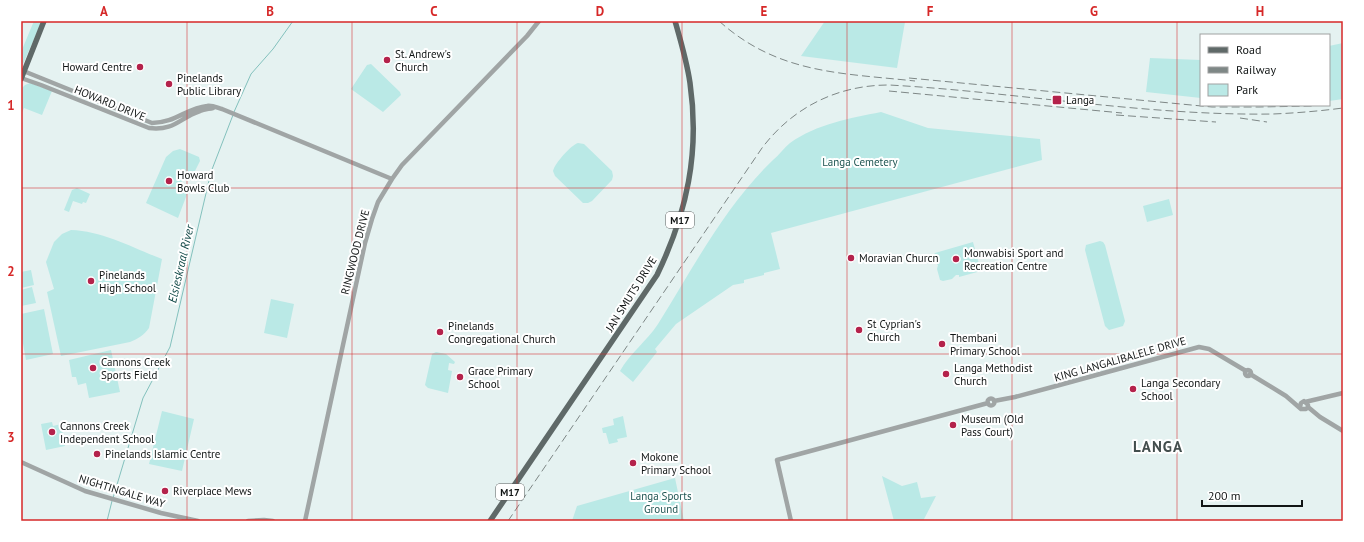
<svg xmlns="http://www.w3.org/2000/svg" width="1364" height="542" viewBox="0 0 1364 542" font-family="'PT Sans',sans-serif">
  <rect width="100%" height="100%" fill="#e5f2f1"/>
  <path fill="#bae9e6" d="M34 21H42L23 64 21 66V52Z
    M825 21H897L905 22 897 68 801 56Z
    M1343 43V99L1329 101V46Z
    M1150 58 1201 60V98L1146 92Z
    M371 64 400 92 401 95 383 112 351 89 367 65Z
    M30 83 52 91 42 115 24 108 21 115V89L25 85Z
    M881 112 928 128 1040 139 1042 160 771 233 780 269 764 273V275L744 280V283L733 285 676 324 655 349 657 352 633 382 620 371C630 353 647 341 658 324 693 268 725 206 773 160 779 155 784 148 790 143 817 124 850 118 881 112Z
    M578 143 584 144 612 171 613 176 612 180 592 201 588 203H583L555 176 553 171C555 163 571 145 578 143Z
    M180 149 199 157 200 161 192 177 185 175 180 185 189 189 178 218 146 203 166 157 173 151Z
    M77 188 90 194 86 203 83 202 82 204 73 201 69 212 64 210 72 190Z
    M1169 199 1173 215 1147 222 1143 206Z
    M71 230C103 231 133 248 162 259L149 328C144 335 138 339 130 342L61 356 47 292 54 289 46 262 54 242 62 234Z
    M1100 241 1103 242 1105 245 1125 321 1123 326 1109 330 1105 326 1085 250 1086 245Z
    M973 242 981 271 959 277V275H956L952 279 943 281 940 280 937 269 938 265 935 262 933 256 935 253Z
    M31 270 34 285 21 288V272Z
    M32 287 36 303 21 306V290Z
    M271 299 294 304 287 338 264 333Z
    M44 309 53 354 26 360 21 333V314Z
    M111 350 120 392 89 398 86 383 78 385 76 377H72L69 360Z
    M436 352 446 354 455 362 454 364 449 363 448 370 452 371 448 393 428 388 425 385 432 354Z
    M162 411 194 419 182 471 149 464Z
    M623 416 627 437 617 439 618 442 609 444 606 433H603L602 428 614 425 613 419Z
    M52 422 53 426 61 424 65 446 46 450 41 424Z
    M882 476 902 486 917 482 921 498 936 496 923 521H894Z
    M675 478 684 521H572L577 506Z"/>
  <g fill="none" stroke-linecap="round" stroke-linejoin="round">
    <path stroke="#83c1bd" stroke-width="1" d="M234 112 251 74 273 49 293 21
      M113 498 143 398 170 347 211 172 233 115
      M107 521 112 501"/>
    <path stroke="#a0a5a5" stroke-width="4.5" d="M21 70 152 123C175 123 187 108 207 106 212 105 218 108 222 109L392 179
      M21 78 41 85 149 128C175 131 179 118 200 111 204 109 209 109 213 108
      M1245 373a3 3 0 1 1 6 0a3 3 0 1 1-6 0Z
      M1250 374 1286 396 1301 409H1306L1308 407V405L1304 401 1301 403 1300 407
      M987.5 402a3.5 3.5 0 1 1 7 0a3.5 3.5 0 1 1-7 0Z
      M994 401 1015 397 1056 386 1199 347 1209 349 1246 371
      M1305 402 1343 393
      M1308 407 1320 417 1343 431
      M21 462 85 491 161 513 198 521
      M248 521 264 520 273 521
      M305 521 365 243 372 219 378 202 392 179 402 165 527 36 539 21
      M791 521 777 460 988 403"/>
    <path stroke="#5f6968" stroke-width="5.5" d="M21 79 44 21
      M490 521 657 275C687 213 700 152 690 83 687 62 681 42 675 21"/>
    <path stroke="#7e8786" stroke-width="1" stroke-dasharray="8 4" stroke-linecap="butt" d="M719 21C778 74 841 73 915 81
      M909 78 1212 107H1259L1312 106
      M889 91 1122 113
      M1116 115 1216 122
      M1240 118 1267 122
      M508 521 762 148C793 107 838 85 889 85 1017 92 1145 116 1273 114 1297 113 1320 111 1343 108"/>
  </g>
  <path fill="none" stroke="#d62828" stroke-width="1" stroke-opacity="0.55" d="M187 21V521M352 21V521M517 21V521M682 21V521M847 21V521M1012 21V521M1177 21V521M21 188H1343M21 354H1343"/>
  <g fill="#b4224b" stroke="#fff" stroke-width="1.5">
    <circle cx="387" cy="60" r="4"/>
    <circle cx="140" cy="67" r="4"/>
    <circle cx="169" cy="84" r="4"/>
    <rect x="1052" y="95" width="10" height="10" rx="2"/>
    <circle cx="169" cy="181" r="4"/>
    <circle cx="851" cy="258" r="4"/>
    <circle cx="956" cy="259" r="4"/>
    <circle cx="91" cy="281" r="4"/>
    <circle cx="859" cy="330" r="4"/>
    <circle cx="440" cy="332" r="4"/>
    <circle cx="942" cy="344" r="4"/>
    <circle cx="93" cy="368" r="4"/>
    <circle cx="946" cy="374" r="4"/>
    <circle cx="460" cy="377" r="4"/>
    <circle cx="1133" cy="389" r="4"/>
    <circle cx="953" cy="425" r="4"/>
    <circle cx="52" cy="432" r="4"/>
    <circle cx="97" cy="454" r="4"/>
    <circle cx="633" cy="463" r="4"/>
    <circle cx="165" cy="491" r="4"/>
  </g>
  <g text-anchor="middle" stroke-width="4" stroke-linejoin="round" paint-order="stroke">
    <g fill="#fff" stroke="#585b5b" stroke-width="1">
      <rect x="666" y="212" width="28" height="16" rx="3"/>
      <rect x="496" y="484" width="28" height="16" rx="3"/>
    </g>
    <g font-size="10" font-weight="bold" fill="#111515">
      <text x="680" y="224">M17</text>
      <text x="510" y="496">M17</text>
    </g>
    <g font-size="11" fill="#111515" stroke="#fff" text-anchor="start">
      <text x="395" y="58">St. Andrew's<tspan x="395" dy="13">Church</tspan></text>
      <text x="132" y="71" text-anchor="end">Howard Centre</text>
      <text x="177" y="82">Pinelands<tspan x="177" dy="13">Public Library</tspan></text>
      <text x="1066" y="104">Langa</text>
      <text x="177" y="179">Howard<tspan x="177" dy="13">Bowls Club</tspan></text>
      <text x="964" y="257">Monwabisi Sport and<tspan x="964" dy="13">Recreation Centre</tspan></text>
      <text x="859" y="262">Moravian Churcn</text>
      <text x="99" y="279">Pinelands<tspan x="99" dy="13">High School</tspan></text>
      <text x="867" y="328">St Cyprian's<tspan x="867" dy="13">Church</tspan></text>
      <text x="448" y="330">Pinelands<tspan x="448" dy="13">Congregational Church</tspan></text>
      <text x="950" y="342">Thembani<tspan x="950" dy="13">Primary School</tspan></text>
      <text x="101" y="366">Cannons Creek<tspan x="101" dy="13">Sports Field</tspan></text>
      <text x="954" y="372">Langa Methodist<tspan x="954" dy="13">Church</tspan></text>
      <text x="468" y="375">Grace Primary<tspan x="468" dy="13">School</tspan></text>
      <text x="1141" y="387">Langa Secondary<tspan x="1141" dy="13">School</tspan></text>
      <text x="961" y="423">Museum (Old<tspan x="961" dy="13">Pass Court)</tspan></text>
      <text x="60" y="430">Cannons Creek<tspan x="60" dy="13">Independent School</tspan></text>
      <text x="105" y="458">Pinelands Islamic Centre</text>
      <text x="641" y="461">Mokone<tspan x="641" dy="13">Primary School</tspan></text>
      <text x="173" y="495">Riverplace Mews</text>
    </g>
    <g font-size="11" fill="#111515" stroke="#fff">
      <text transform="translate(110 103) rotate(22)" y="4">HOWARD DRIVE</text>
      <text transform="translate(355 252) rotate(-76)" y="4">RINGWOOD DRIVE</text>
      <text transform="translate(631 294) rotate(-58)" y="4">JAN SMUTS DRIVE</text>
      <text transform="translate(1120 359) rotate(-16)" y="4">KING LANGALIBALELE DRIVE</text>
      <text transform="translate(122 491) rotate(17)" y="4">NIGHTINGALE WAY</text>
    </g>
    <g font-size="11" fill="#215754" stroke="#fff">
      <text x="860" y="166">Langa Cemetery</text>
      <text x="661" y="500">Langa Sports<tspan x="661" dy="13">Ground</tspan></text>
    </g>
    <g font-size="12" font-style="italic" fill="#0a4442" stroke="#fff">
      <text transform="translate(181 264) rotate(-77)" y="4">Elsieskraal River</text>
    </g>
    <g font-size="15" font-weight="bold" letter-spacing="1" fill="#434e4d" stroke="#fff">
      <text x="1158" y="452">LANGA</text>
    </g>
  </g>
  <rect width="1364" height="542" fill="none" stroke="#ffffff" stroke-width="44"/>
  <rect x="1200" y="34" width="130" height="72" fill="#ffffff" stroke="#a0a1a1"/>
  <rect x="1208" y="47" width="20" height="6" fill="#5f6968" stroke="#a0a1a1"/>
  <text x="1236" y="54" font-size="12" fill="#111515">Road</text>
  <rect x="1208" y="67" width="20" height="6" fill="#7e8786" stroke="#a0a1a1"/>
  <text x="1236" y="74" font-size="12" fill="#111515">Railway</text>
  <rect x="1208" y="84" width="20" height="12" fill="#bae9e6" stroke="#a0a1a1"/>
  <text x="1236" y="94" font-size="12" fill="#111515">Park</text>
  <path d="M1202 500v6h100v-6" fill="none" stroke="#111515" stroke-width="2"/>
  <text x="1208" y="500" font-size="12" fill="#111515" stroke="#ffffff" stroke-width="3" paint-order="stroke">200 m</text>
  <rect x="22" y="22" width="1320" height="498" fill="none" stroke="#d62828" stroke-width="1.5"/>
  <g font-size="13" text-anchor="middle" font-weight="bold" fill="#d62828">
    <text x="104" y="16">A</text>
    <text x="270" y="16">B</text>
    <text x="434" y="16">C</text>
    <text x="600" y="16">D</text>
    <text x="764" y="16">E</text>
    <text x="930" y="16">F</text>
    <text x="1094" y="16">G</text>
    <text x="1260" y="16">H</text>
    <text x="11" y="110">1</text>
    <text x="11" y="276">2</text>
    <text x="11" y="442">3</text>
  </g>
</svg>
